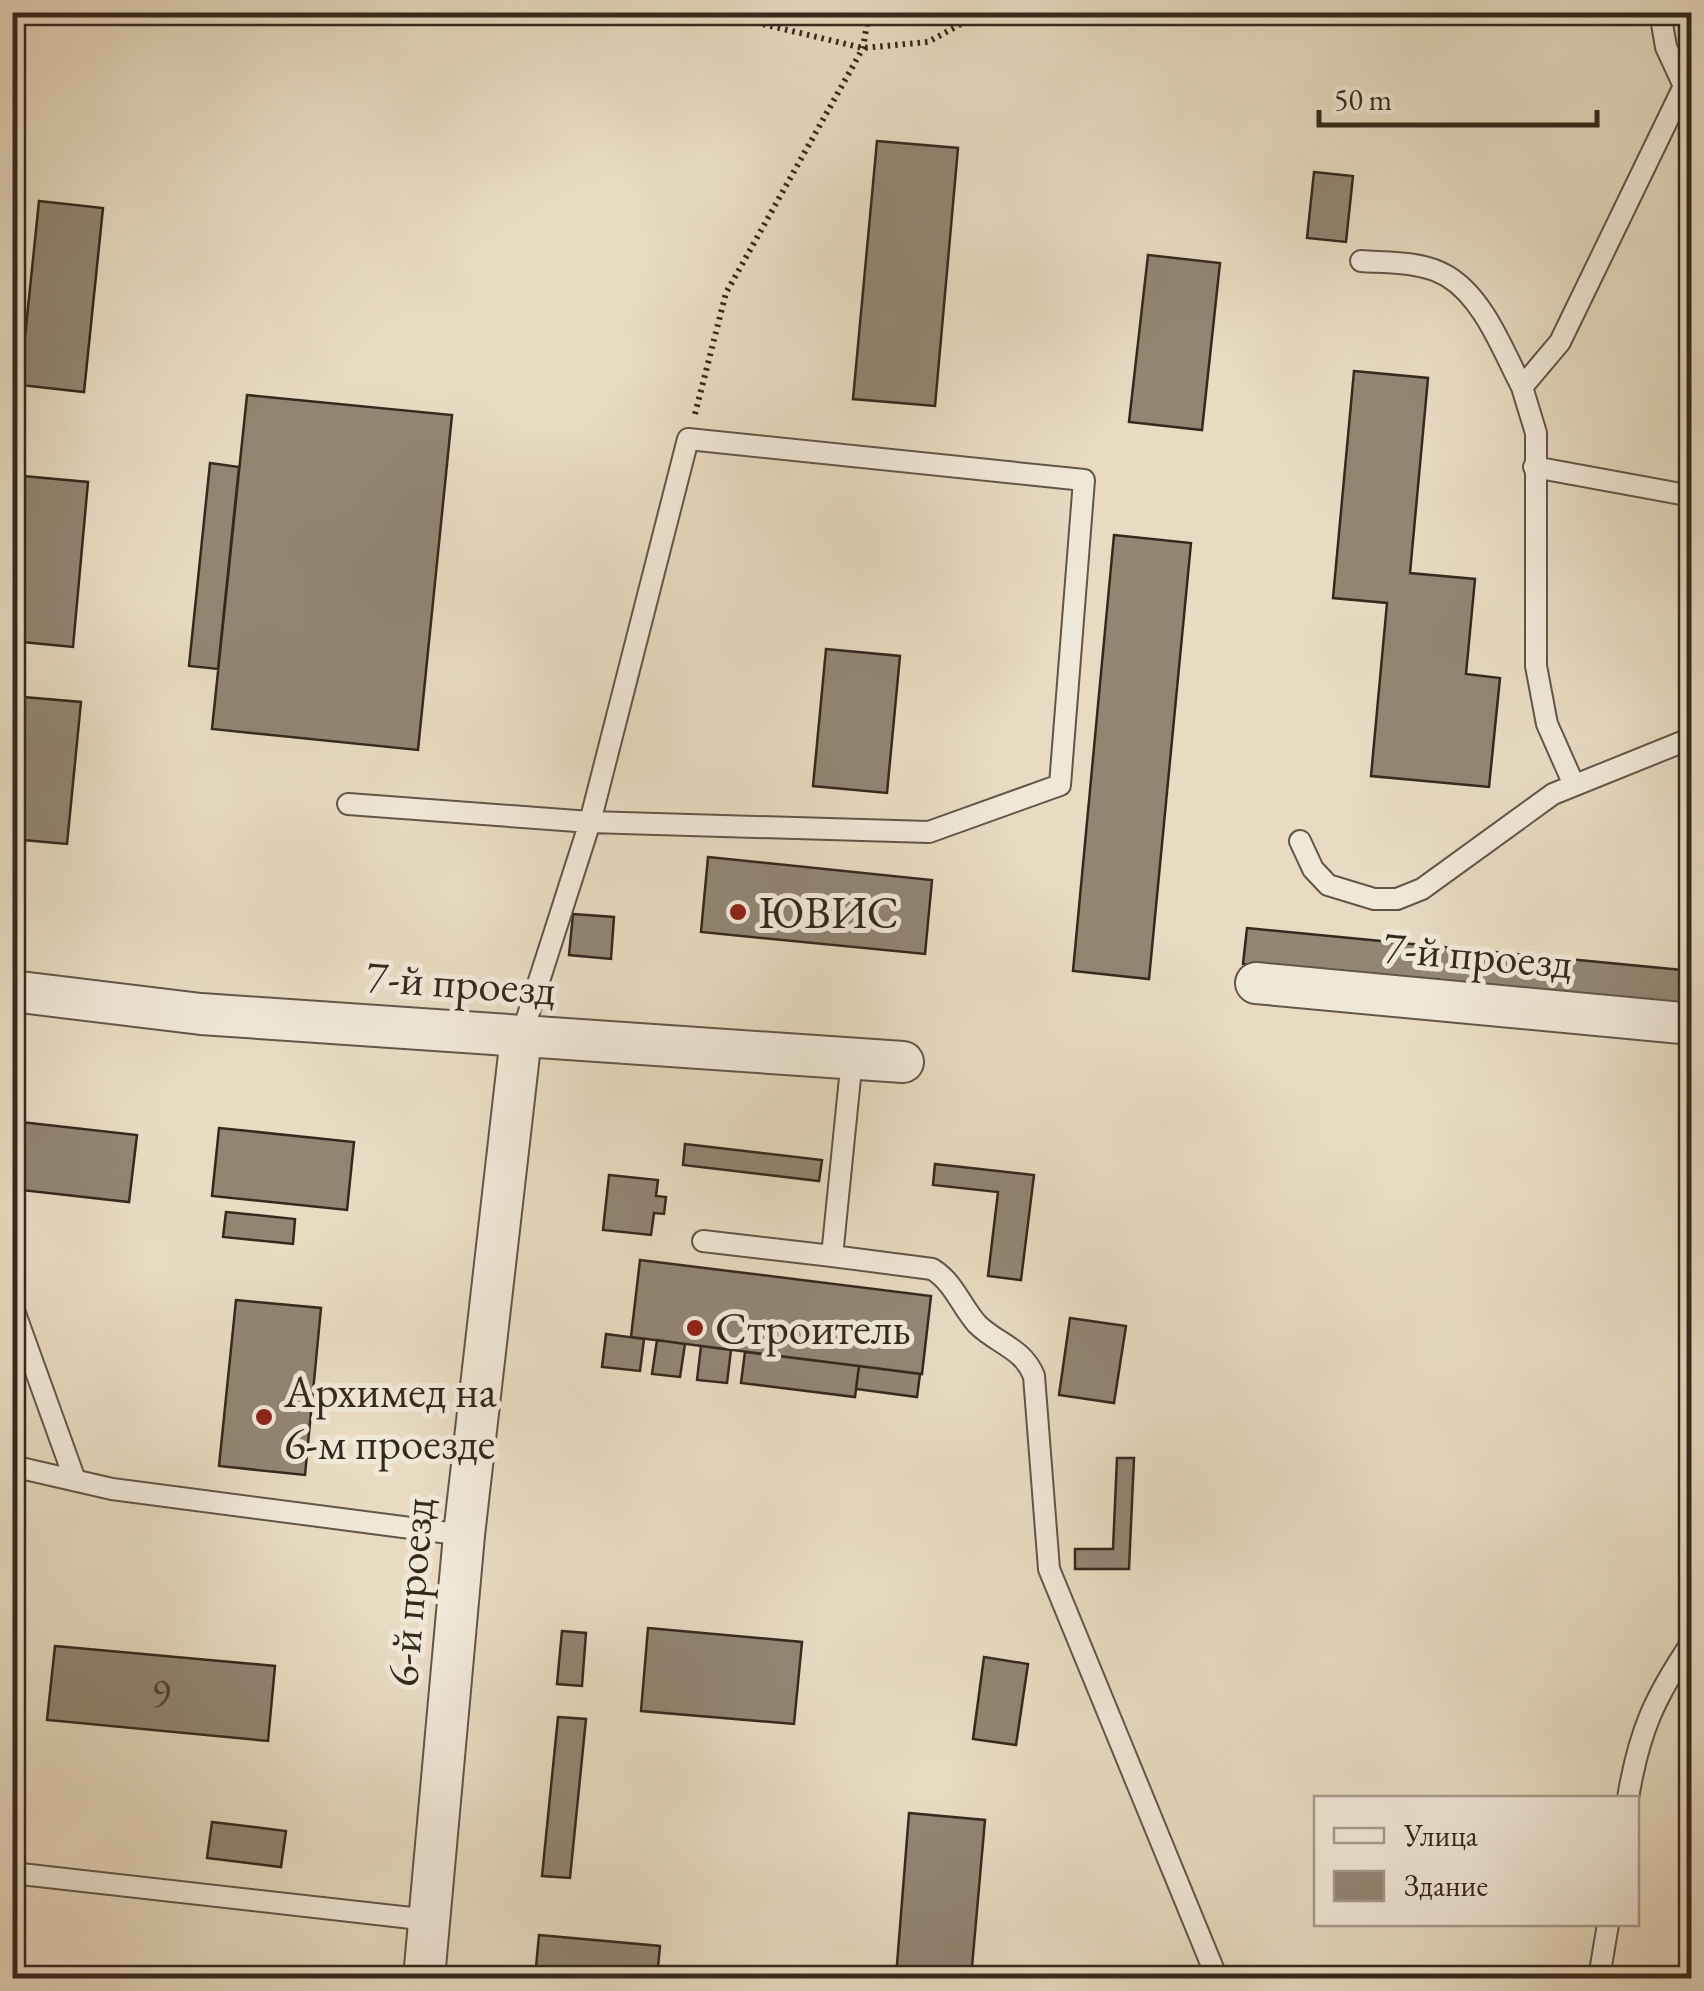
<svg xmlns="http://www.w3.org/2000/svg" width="1704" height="1991" viewBox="0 0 1704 1991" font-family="'EB Garamond',serif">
  <rect width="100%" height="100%" fill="#e8dbc2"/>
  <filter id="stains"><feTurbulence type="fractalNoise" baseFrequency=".002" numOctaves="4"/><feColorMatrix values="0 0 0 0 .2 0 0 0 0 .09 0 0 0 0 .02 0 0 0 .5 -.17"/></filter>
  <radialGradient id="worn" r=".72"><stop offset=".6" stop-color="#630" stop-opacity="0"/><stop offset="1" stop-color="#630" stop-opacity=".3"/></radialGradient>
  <path fill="#928673" stroke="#35291e" stroke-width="2.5" d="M877 141 958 148 935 406 853 399Z
    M1314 172 1353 176 1346 242 1307 238Z
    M39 201 103 208 84 392 20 385Z
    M1148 255 1220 263 1202 430 1129 422Z
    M1354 371 1428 378 1410 573 1475 579 1466 674 1500 678 1489 787 1371 776 1387 603 1333 598Z
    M247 395 452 415 418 750 212 729Z
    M210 463 239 467 218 669 189 666Z
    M12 475 88 482 73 647 12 641Z
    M1114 535 1191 543 1149 979 1073 971Z
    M826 649 900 656 887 793 813 786Z
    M12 696 81 702 67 844 12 839Z
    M708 857 932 880 925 954 701 932Z
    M573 914 614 917 611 959 569 955Z
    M1247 928 1692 971V1007L1243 964Z
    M12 1121 137 1135 129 1202 12 1189Z
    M219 1128 354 1142 347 1210 212 1196Z
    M685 1144 822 1160 819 1181 683 1165Z
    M935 1164 1034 1175 1021 1280 988 1276 998 1192 933 1185Z
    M609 1175 658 1180 656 1196 666 1197 664 1214 654 1213 651 1235 603 1230Z
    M226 1212 295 1219 293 1244 223 1237Z
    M640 1260 931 1296 922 1374 631 1337Z
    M236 1300 321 1308 305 1475 219 1466Z
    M1070 1318 1126 1326 1114 1403 1059 1395Z
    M606 1334 644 1339 640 1371 602 1367Z
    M657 1340 685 1344 680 1377 652 1374Z
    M701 1346 731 1350 727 1383 697 1380Z
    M745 1352 859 1366 855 1397 741 1383Z
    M859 1366 920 1374 917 1397 856 1389Z
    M1117 1458H1134L1129 1569H1075V1549H1113Z
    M648 1628 802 1642 794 1724 641 1711Z
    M562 1631 586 1633 582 1686 557 1684Z
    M55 1646 275 1666 268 1741 47 1720Z
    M984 1657 1028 1664 1016 1745 973 1739Z
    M558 1717 586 1719 570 1878 542 1876Z
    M909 1813 985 1820 971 1978 896 1977Z
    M212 1822 286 1831 281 1867 207 1858Z
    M539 1935 660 1946 657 1978H535Z"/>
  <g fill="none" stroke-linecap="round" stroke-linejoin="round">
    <defs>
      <path id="lane" d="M1660 12 1666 47 1684 86
        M1361 261C1389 263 1422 261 1447 276 1484 298 1503 351 1522 387
        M1534 467 1692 496
        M1574 785 1547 724 1536 666V433L1522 387 1560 342 1684 86
        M348 804 590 822 929 832 1060 785 1084 480 688 439 590 822 521 1037
        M1300 841 1313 869 1328 885 1374 899H1397L1422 889 1553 794 1692 738
        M703 1241 832 1256 852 1058
        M832 1256 932 1269C953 1281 961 1306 977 1324 997 1344 1023 1348 1034 1376L1049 1569 1217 1978
        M12 1305 75 1480
        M12 1466 112 1489 464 1535
        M1628 1798C1639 1732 1654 1698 1692 1642
        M12 1873 429 1920
        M1599 1978 1608 1924"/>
      <path id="street" d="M1256 983 1692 1024
        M12 991 201 1014 903 1062
        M424 1978 464 1535 521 1037"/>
    </defs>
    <use href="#lane" stroke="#625647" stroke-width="24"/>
    <use href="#street" stroke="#625647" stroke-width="44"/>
    <path stroke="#35291e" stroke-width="6" stroke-dasharray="2.5 5" stroke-linecap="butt" d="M712 12 863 48 928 42 983 12
      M695 414 726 293 863 48 869 12"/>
    <use href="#lane" stroke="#f0e8d7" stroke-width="20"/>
    <use href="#street" stroke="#f0e8d7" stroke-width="40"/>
  </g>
  <g fill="#8f2418" stroke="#f0e8d7" stroke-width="4">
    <circle cx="738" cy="912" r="10"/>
    <circle cx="695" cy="1328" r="10"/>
    <circle cx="264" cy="1417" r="10"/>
  </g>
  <g text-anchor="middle" stroke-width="10" stroke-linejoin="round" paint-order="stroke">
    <g font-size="40" fill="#4c4033">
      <text x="161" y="1707">9</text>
    </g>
    <g font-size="45" fill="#35291e" stroke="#f0e8d7" text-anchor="start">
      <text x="758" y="928">ЮВИС</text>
      <text x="715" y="1344">Строитель</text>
      <text x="284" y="1407">Архимед на<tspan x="284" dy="52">6-м проезде</tspan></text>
    </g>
    <g font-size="45" fill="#35291e" stroke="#f0e8d7">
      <text transform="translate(1478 954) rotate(5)" y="16">7-й проезд</text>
      <text transform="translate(461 982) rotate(4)" y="16">7-й проезд</text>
      <text transform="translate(409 1592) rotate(-85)" y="16">6-й проезд</text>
    </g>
  </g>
  <rect width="1704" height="1991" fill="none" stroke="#e8dbc2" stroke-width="50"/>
  <rect x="15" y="15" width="1674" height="1961" fill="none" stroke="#35291e" stroke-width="5"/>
  <rect x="25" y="25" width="1654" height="1941" fill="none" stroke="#35291e" stroke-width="2.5"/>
  <rect x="1314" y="1796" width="325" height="130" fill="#f0e8d7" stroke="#a59c8d" stroke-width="2.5"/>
  <rect x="1334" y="1828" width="50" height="15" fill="#f0e8d7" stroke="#a59c8d" stroke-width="2.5"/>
  <text x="1404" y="1846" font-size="30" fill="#35291e">Улица</text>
  <rect x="1334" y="1871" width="50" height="30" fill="#928673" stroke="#a59c8d" stroke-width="2.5"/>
  <text x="1404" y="1896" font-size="30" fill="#35291e">Здание</text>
  <path d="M1319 110v15h278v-15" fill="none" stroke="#35291e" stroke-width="5"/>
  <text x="1334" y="110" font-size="30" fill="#35291e" stroke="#f0e8d7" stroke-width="8" paint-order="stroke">50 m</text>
  <rect width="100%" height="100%" filter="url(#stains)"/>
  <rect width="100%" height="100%" fill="url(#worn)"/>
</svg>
